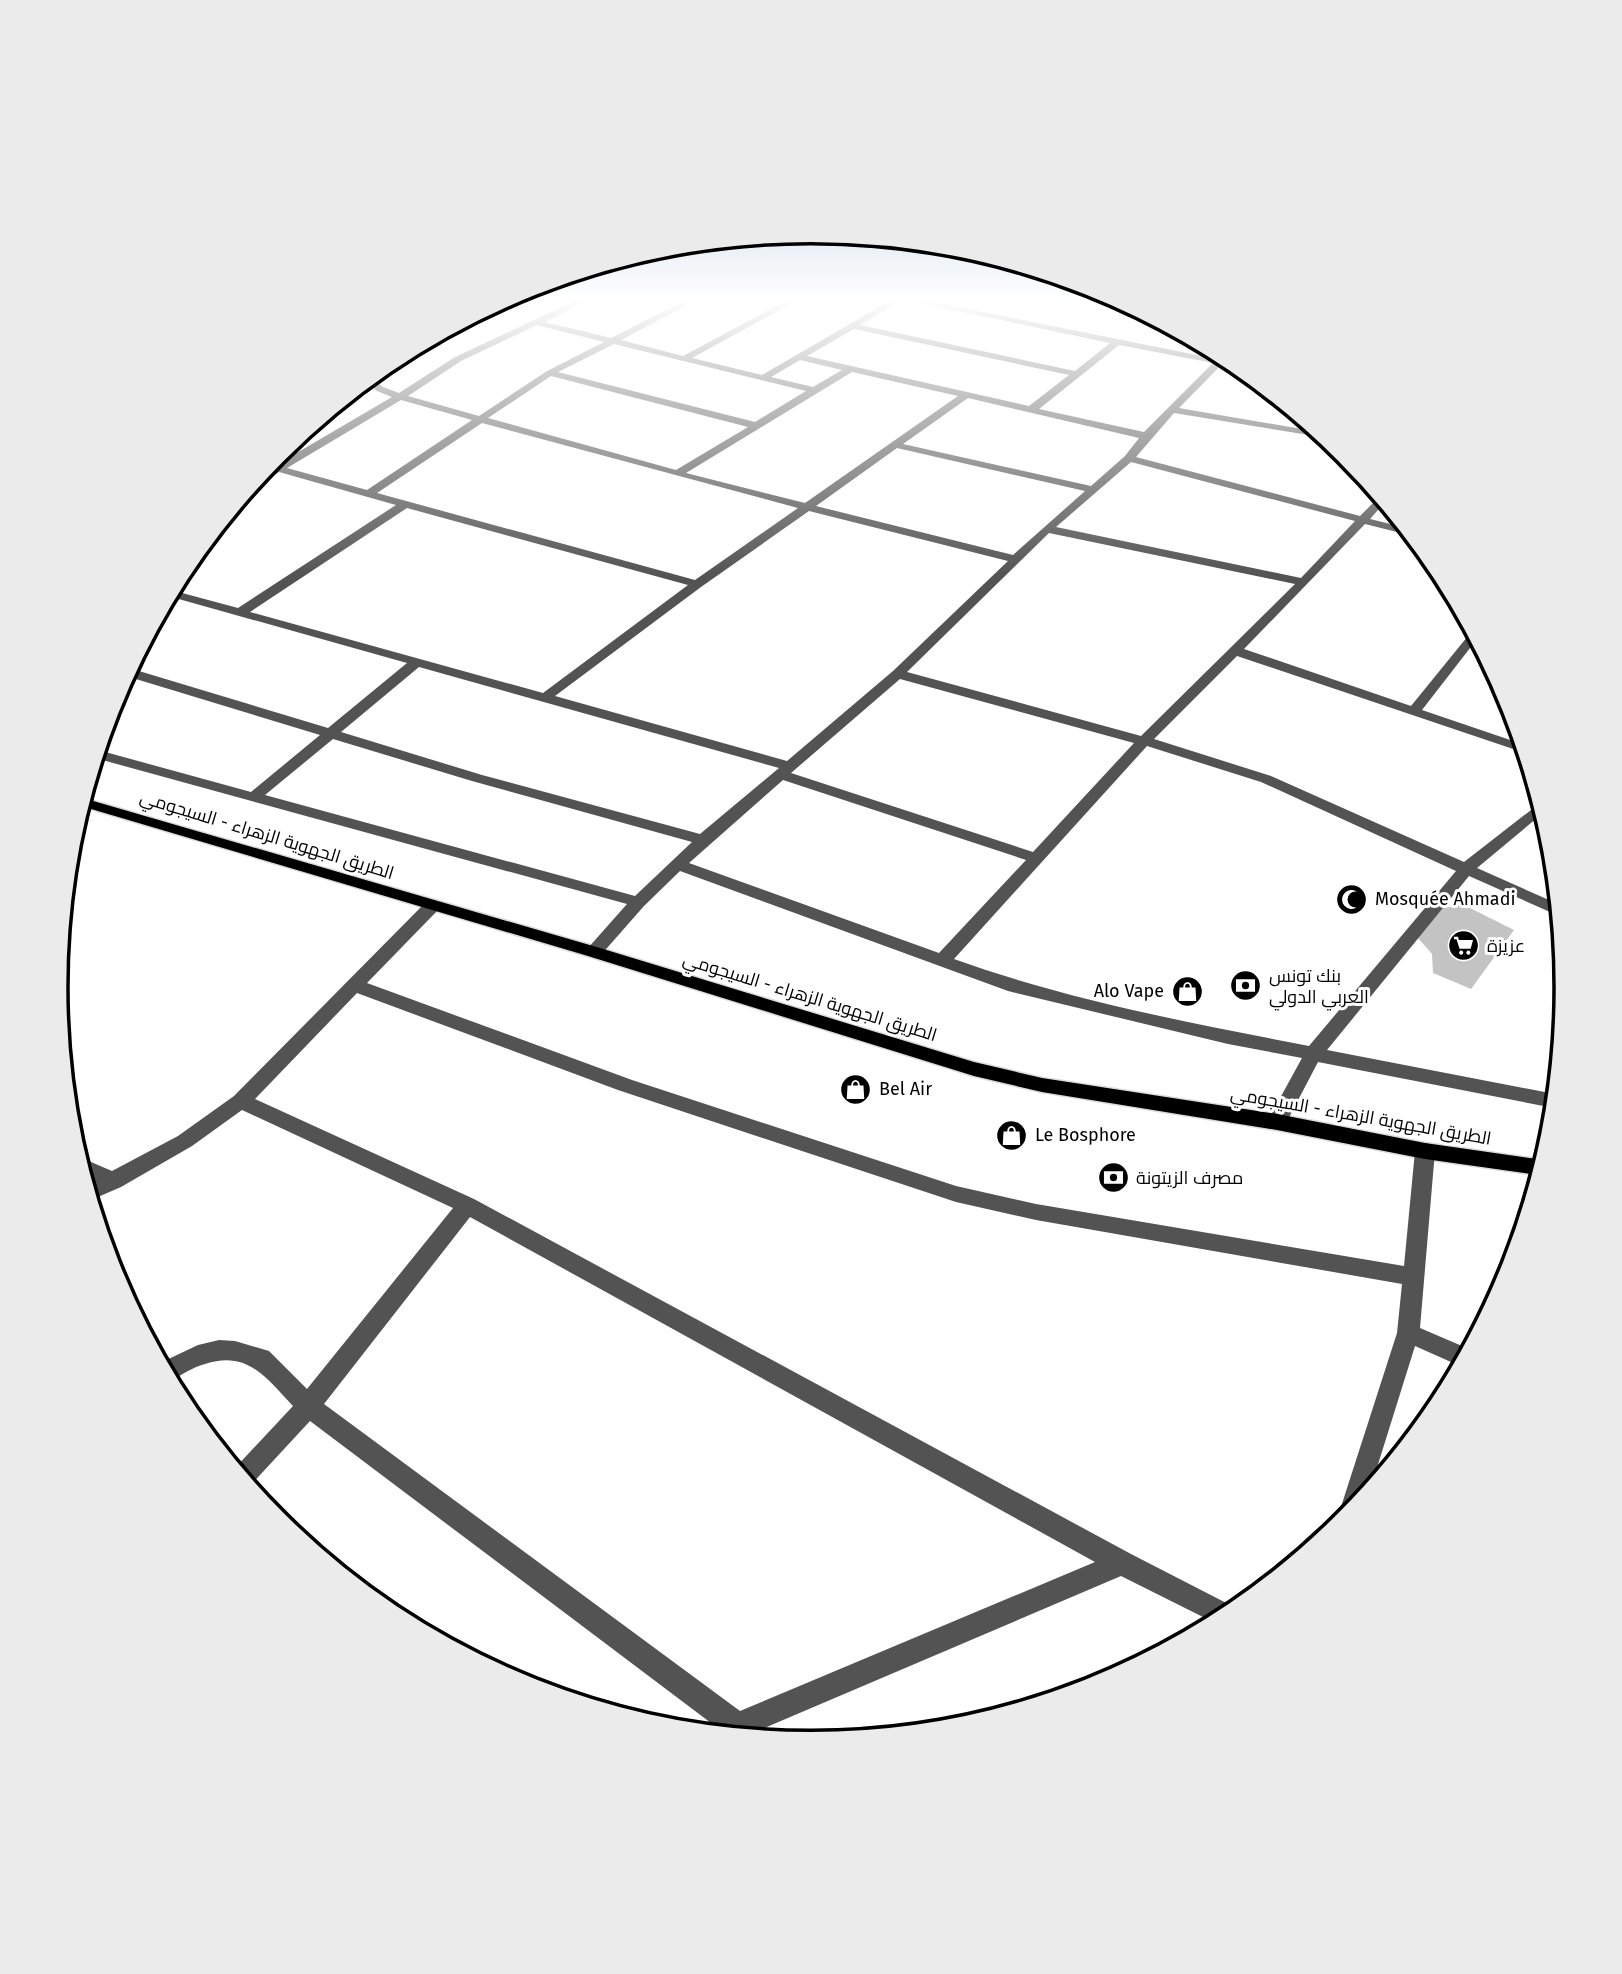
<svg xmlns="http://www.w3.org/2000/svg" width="1622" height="1974" viewBox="0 0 1622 1974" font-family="'Fira Sans',Cairo,sans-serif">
  <rect width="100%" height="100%" fill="#fff"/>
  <path fill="#c3c3c3" d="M1464 905 1514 930 1471 989 1433 973 1432 954 1418 938 1442 908Z"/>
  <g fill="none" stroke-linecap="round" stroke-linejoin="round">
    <defs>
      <path id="major" d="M83 798 600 948 974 1062 1042 1078 1277 1114 1425 1143 1544 1160 1539 1175 1425 1159 1277 1130 1042 1092 974 1076 588 956 81 806Z"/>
    </defs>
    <use href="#major" stroke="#dbdbdb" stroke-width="3"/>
    <path fill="#535353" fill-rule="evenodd" d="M577 300H588L545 322 611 338 686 300H697L621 340 683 356 788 300H798L692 358 762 375 891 300H901L860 325 1075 371 1110 343 906 300H923L1217 359 1221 354 1228 358 1179 408 1319 432 1327 438 1174 413 1136 457 1360 516 1380 496 1385 502 1370 519 1407 528 1413 536 1365 524 1244 649 1411 706 1472 631 1477 639 1422 710 1522 744 1525 753 1237 656 1154 739 1271 776 1464 862 1540 803 1543 813 1477 868 1558 904 1559 916 1469 876 1327 1050 1555 1094 1554 1108 1318 1062 1284 1127 1277 1130 1270 1127 1267 1122 1302 1058 1228 1044 1008 991 680 871 644 906 600 956 594 958 585 952 588 948 627 904 95 758 98 750 251 792 320 735 126 676 129 668 328 728 407 663 168 596 171 590 238 608 396 505 279 472 256 486 250 487 259 475 392 397 377 391 365 381 370 377 383 387 399 393 455 357ZM537 325 604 342 547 371 479 416 408 396 461 361ZM854 329 1069 375 1029 406 807 356ZM614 344 806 391 755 422 558 372ZM1119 345 1213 363 1144 432 1039 409ZM800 360 842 370 813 387 771 377ZM852 372 958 396 805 503 686 473ZM551 376 748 427 676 470 488 418ZM968 398 1139 438 1125 456 1091 486 903 444ZM401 400 472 420 367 490 287 468ZM482 423 798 508 695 580 377 493ZM897 448 1085 491 1013 555 816 506ZM1131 462 1355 521 1301 578 1056 527ZM407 508 688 585 543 693 250 612ZM809 511 1008 561 893 671 787 761 555 696 701 587ZM1049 533 1295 584 1141 736 907 672ZM419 667 779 768 700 834 482 775 341 732ZM900 679 1134 743 1033 852 791 773ZM333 739 472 781 692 842 635 896 265 795ZM1147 746 1261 782 1456 871 1309 1046C1190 1023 1068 1000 954 959ZM783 780 1026 860 939 953 689 863Z
      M432 901 438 902 440 906 438 910 367 983 632 1080 956 1186 1036 1204 1404 1266 1415 1151 1418 1145 1425 1143 1432 1145 1435 1151 1420 1328 1469 1349 1460 1366 1415 1346 1370 1490 1343 1522 1339 1513 1397 1333 1402 1284 1036 1220 956 1202 618 1090 357 993 255 1099 474 1199 1131 1554 1238 1609 1215 1623 1121 1576 762 1729 764 1737 708 1732 711 1723 310 1421 249 1487 234 1469 293 1406C266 1378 248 1350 205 1364 192 1367 181 1376 169 1381L160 1363 198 1345 219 1340 235 1341 269 1351 307 1389 453 1208 242 1110 192 1146 121 1187 91 1200 86 1185 94 1180 83 1174 77 1156 112 1171 178 1136 234 1096 426 902ZM470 1217 1095 1562 740 1711 324 1404Z"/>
    <use href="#major" fill="#000" fill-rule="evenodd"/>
  </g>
  <linearGradient id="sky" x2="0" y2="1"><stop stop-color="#8baccc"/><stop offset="0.52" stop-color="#fff"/><stop offset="1" stop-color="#fff" stop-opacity="0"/></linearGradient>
  <rect width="1622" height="576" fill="url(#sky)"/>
  <defs>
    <symbol id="mosque-disc" viewBox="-11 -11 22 22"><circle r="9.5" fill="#000" stroke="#fff"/><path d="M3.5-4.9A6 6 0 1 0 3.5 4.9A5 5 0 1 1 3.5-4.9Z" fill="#fff"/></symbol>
    <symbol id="supermarket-disc" viewBox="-11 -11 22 22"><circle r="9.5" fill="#000" stroke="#fff"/><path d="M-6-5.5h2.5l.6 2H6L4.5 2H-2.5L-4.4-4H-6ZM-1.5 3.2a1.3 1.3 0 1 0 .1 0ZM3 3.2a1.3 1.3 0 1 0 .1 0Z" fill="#fff"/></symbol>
    <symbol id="bank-disc" viewBox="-11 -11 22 22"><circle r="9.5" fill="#000" stroke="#fff"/><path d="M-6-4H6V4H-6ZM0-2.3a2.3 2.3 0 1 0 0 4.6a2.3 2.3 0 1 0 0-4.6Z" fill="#fff"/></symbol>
    <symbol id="shop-disc" viewBox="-11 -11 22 22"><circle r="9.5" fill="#000" stroke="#fff"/><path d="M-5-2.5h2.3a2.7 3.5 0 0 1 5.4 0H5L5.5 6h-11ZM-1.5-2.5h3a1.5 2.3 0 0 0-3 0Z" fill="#fff"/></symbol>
  </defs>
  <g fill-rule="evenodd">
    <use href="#mosque-disc" x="1334" y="882" width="35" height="35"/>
    <use href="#supermarket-disc" x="1446" y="928" width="35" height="35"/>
    <use href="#bank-disc" x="1228" y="968" width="35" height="35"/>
    <use href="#shop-disc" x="1170" y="974" width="35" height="35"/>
    <use href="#shop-disc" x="838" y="1072" width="35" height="35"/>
    <use href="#shop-disc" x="994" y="1118" width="35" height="35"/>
    <use href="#bank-disc" x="1096" y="1160" width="35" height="35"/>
  </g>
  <g text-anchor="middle" stroke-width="6" stroke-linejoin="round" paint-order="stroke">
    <g font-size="18" fill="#000" stroke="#fff">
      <text transform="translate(267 835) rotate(17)" y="6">الطريق الجهوية الزهراء - السيجومي</text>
      <text transform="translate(810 997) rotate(17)" y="6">الطريق الجهوية الزهراء - السيجومي</text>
      <text transform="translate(1361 1116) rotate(10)" y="6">الطريق الجهوية الزهراء - السيجومي</text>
    </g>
    <g font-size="18" fill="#000" stroke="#fff" text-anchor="start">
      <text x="1375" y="905">Mosquée Ahmadi</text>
      <text x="1487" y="952">عزيزة</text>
      <text x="1269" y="982">بنك تونس<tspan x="1269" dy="21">العربي الدولي</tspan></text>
      <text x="1164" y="997" text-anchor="end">Alo Vape</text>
      <text x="879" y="1095">Bel Air</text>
      <text x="1035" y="1141">Le Bosphore</text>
      <text x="1136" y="1184">مصرف الزيتونة</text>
    </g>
  </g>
  <path d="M0 0H1622V1974H0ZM68 987a743 743 0 1 1 1486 0a743 743 0 1 1-1486 0Z" fill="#ebebeb" fill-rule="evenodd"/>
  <path fill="none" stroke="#000" stroke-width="3.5" d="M68 987a743 743 0 1 1 1486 0a743 743 0 1 1-1486 0Z"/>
</svg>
